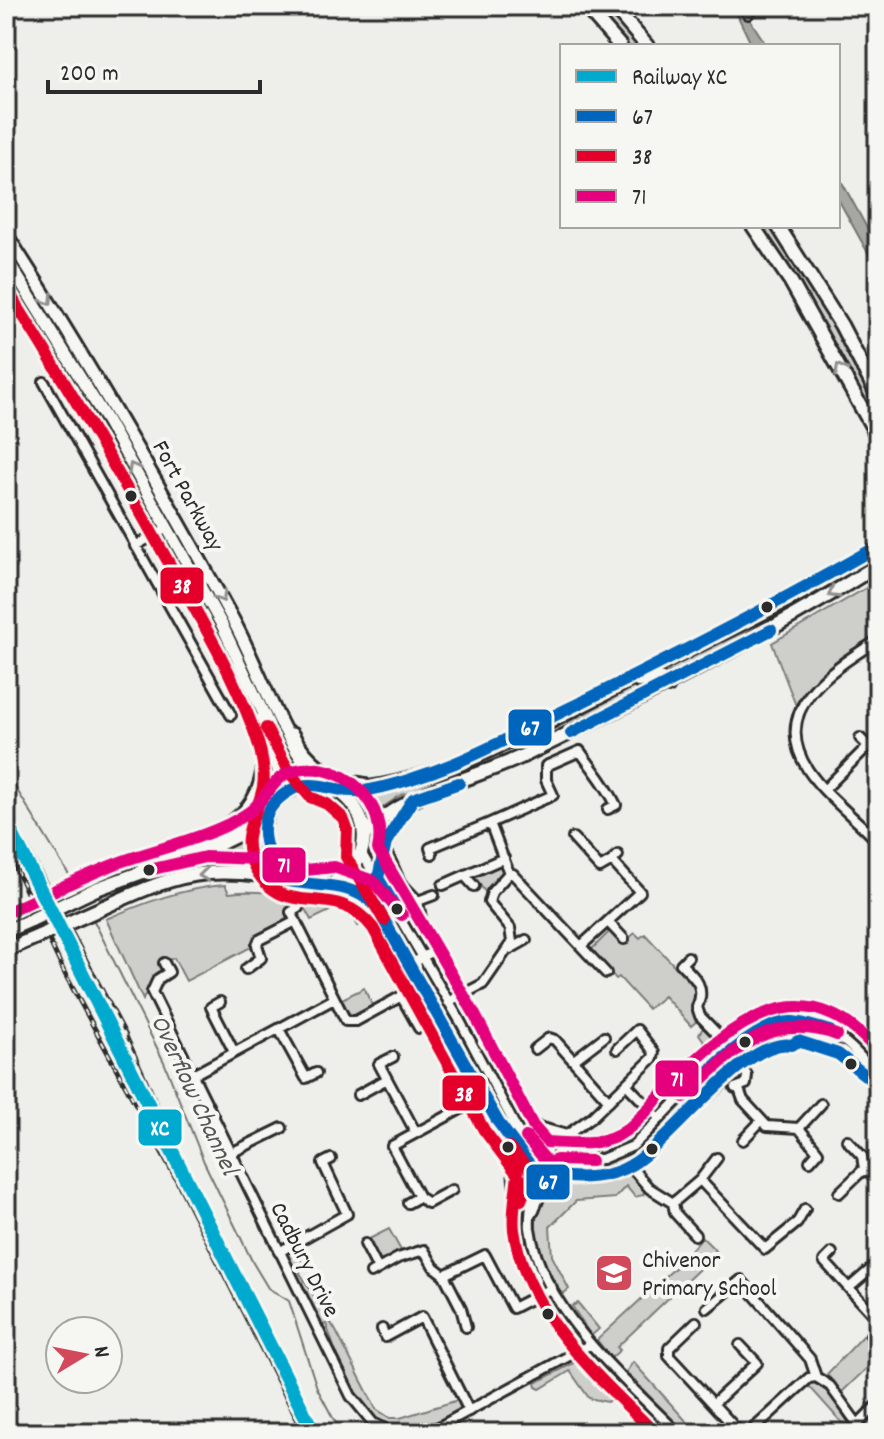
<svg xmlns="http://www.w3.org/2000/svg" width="884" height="1439" viewBox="0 0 884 1439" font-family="Dekko,sans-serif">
  <rect width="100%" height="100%" fill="#eeeeea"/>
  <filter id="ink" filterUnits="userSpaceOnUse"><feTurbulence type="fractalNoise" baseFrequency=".0125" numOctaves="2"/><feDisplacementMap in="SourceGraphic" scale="16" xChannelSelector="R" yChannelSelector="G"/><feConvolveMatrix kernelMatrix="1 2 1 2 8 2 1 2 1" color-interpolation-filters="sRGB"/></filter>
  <g filter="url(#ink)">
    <path fill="#cececa" stroke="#7c7c7a" stroke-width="2" d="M591 6H605L637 46H625Z
      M757 226H773L870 388 878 405V430Z
      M878 553V562L702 660 667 673 673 665 754 625Z
      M878 581V634C844 653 815 672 796 706L772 643Z
      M641 683 645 692 463 777 401 795 370 816 357 794 532 734Z
      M251 835 265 868C200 862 163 882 103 903L100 895 204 858Z
      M499 864 504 872 485 892 474 876Z
      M225 885 229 893C253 890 269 893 292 896 332 900 346 887 378 922L357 926 346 903 311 920 301 902 285 912 288 922 264 932 255 945 186 981 174 958 162 963 163 969 151 980 143 1000 106 919C144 903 183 888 225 885Z
      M385 894 419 954 413 961 379 898Z
      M610 931 622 944 635 933 640 938 645 934 697 990 699 995 694 1012 698 1020 691 1026 664 996 648 1009 619 977 616 979 592 949Z
      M422 964 460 1026 506 1121 534 1157 530 1162 510 1136 425 984 419 966Z
      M364 988 373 1007 356 1016 348 1013 340 1000Z
      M703 1028 724 1049V1053L688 1086 683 1082 674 1091 678 1097 659 1114 652 1107 711 1051 699 1034Z
      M804 1030 827 1034 860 1062H854L823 1044 802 1040Z
      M773 1033 775 1044 763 1048 631 1163 602 1174 564 1173 563 1162H603L633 1148 714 1070 753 1040Z
      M497 1076 529 1127 561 1137 580 1148 598 1150 625 1136 648 1115 651 1124 627 1145 597 1157 543 1153 526 1140 492 1079Z
      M521 1160 532 1180 524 1224 531 1258C527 1250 516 1203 517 1197 520 1187 521 1175 516 1162Z
      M629 1172 645 1191 643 1195 635 1197 626 1186 615 1198 576 1201 550 1227 552 1256 569 1289 563 1294C537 1271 521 1210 555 1186 565 1179 575 1182 586 1182 602 1182 615 1175 629 1172Z
      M389 1229 403 1254 380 1264 369 1239Z
      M702 1237 717 1252 617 1347 620 1350 611 1358 597 1340 678 1265Z
      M293 1249H298L302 1257 300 1273 336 1331 376 1409 390 1418H400L458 1400 460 1407 455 1414 419 1431 385 1427 365 1410 347 1384 326 1324 321 1326 285 1257Z
      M578 1303 599 1329 591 1336 572 1306Z
      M866 1333 878 1346V1372L870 1365 841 1393 827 1374Z
      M591 1354 598 1357 625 1388 607 1402 589 1398 570 1371 540 1389 536 1387 535 1383Z
      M633 1362 697 1433H685L626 1372Z
      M818 1381 824 1384 855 1433H851L808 1385Z"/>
    <path fill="#a6a6a3" stroke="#757573" stroke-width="2" d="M733 6H741L767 46H752Z
      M838 175 878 248V271L838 199Z"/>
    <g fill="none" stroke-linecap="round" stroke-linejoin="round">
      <path stroke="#757573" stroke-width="2" d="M6 772 80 893
        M92 917 164 1062 204 1162 253 1263 268 1288 289 1301 317 1388 341 1433"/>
      <defs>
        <path id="minor" d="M748 14 754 6
          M44 382 231 715
          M135 546 167 528
          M878 640C833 669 768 708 808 770 826 797 856 818 878 842
          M825 789 868 746 860 738
          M573 838 600 868 612 861
          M361 852 460 1021 520 1135 540 1158
          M432 854 430 848 490 823
          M388 855 400 882 418 901 422 924 445 964
          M509 873 513 874 606 973
          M465 876 474 886
          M378 877 386 842 413 800
          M333 884 364 894 386 919 498 1122 534 1170
          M443 885 504 858
          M418 901 434 895
          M298 908 291 912 346 1021H356L422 985
          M608 922 624 939
          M389 924 380 929 379 936 409 992
          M582 945 640 892 612 861 618 855
          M510 949 526 940
          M688 957 681 964C696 978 706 987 697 1007L700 1016 733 1050
          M164 963 169 972 158 979 152 992 351 1396 373 1423 394 1433
          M246 969 261 958 257 945 259 940 296 921
          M418 973 416 961 435 950
          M401 996 419 1028
          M220 1002 211 1007 234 1052
          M448 1002 483 984 512 942 510 928 489 902 492 892 509 873 490 823 553 795 546 780V766L580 751C593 770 606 784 616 805L608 809
          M279 1029 306 1078 316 1073
          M798 1041 838 1054 878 1085
          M482 1042 502 1072 518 1108
          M535 1049 549 1038 555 1040 609 1101
          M393 1057 379 1064 416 1133
          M574 1060 604 1037
          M191 1076 334 999
          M626 1084 660 1119
          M735 1088 746 1084 747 1075 742 1068
          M739 1089 743 1100 767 1126 799 1128 818 1152 810 1161
          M358 1095 387 1079
          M498 1122 491 1127 513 1170 519 1239 536 1280
          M532 1125 567 1135
          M799 1128 821 1104
          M743 1140 761 1121
          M579 1145 567 1135 592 1117 653 1058 654 1052 637 1030 617 1049
          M231 1153 282 1128
          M540 1158 602 1159 633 1146C675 1105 719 1049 773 1029 779 1027 783 1021 789 1021 829 1021 857 1048 878 1079
          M630 1166 649 1188 673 1203 700 1180 765 1249 797 1223 805 1209
          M534 1168C536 1188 528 1208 530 1228 540 1308 624 1379 678 1433
          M864 1169 878 1179
          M558 1176 583 1179 630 1166 756 1054 782 1043 792 1045 798 1041
          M700 1180 717 1158
          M839 1193 864 1169 862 1156 847 1140
          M419 1197 428 1203 452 1190
          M408 1203 419 1197 392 1146 483 1097
          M673 1203 675 1213 695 1235
          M534 1211 545 1182
          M365 1244 378 1269
          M279 1252 347 1214 323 1163 331 1159
          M832 1253 824 1261 878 1320
          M371 1273 398 1258 424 1250 434 1267 444 1275 461 1308 466 1327
          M444 1275 485 1255 513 1308 552 1288
          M849 1288 878 1263
          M707 1308 741 1280 810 1359 816 1377
          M696 1322 669 1348V1356L740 1433
          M382 1329 385 1337 422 1317 469 1411
          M871 1335 878 1328
          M714 1403 757 1363 740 1345
          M857 1425 878 1404
          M421 1433 439 1427 589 1345
          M749 1433 809 1378 816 1377 830 1386 864 1433"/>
        <path id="major" d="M6 234C87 359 161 488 232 618 262 673 279 736 320 784
          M6 258 107 421 222 625 269 725 279 774 276 801
          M292 734C307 761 332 782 363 784
          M143 867C222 826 278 824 261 719"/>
        <path id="highway" d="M585 6 620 46
          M613 6 647 46
          M753 226 791 282 878 437
          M778 226 841 325 878 396
          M638 681 659 678 668 686
          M336 790C434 793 581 704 669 660 736 625 817 590 878 546
          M364 835C406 791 471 781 525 755 646 696 764 637 878 565
          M96 889 219 844 264 822
          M104 907C137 892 171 876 208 873 225 872 245 873 262 875 298 880 338 901 359 858 365 844 366 831 360 817 332 750 221 796 281 879
          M6 931 31 920
          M6 950 39 936"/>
      </defs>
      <use href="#minor" stroke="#2b2b2b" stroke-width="14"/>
      <use href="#major" stroke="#2b2b2b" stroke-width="17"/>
      <use href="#highway" stroke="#2b2b2b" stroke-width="18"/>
      <use href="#minor" stroke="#f6f6f2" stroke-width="8"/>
      <use href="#major" stroke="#f6f6f2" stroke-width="11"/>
      <use href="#highway" stroke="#f6f6f2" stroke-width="12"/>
      <defs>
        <path id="rail" d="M6 808 125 1034 185 1167 319 1433
          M6 848 65 974 172 1171 304 1433"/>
      </defs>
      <use href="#rail" stroke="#2b2b2b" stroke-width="5"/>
      <use href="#rail" stroke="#f6f6f2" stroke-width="2" stroke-dasharray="6" stroke-linecap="butt"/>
      <defs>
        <path id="highway-bridge" d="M31 920 96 889
          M39 936 104 907"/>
      </defs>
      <use href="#highway-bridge" stroke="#2b2b2b" stroke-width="18" stroke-linecap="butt"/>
      <use href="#highway-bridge" stroke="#f6f6f2" stroke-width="12"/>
      <defs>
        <path id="bus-1" d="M878 546C779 603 679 654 576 705 536 724 496 746 455 763 431 773 388 788 362 791 337 794 314 777 291 790 250 813 263 848 281 879 315 889 349 879 376 906L498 1122 542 1181 549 1182 558 1176C581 1179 610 1178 631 1165 671 1142 746 1036 792 1045L798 1041 838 1054 878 1085
          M571 733 771 630
          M399 913 378 878 386 842 413 799 459 783
          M686 1095C706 1072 761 1019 793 1022 805 1023 818 1028 830 1031"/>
        <path id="bus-2" d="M6 288C60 373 112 461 161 549 194 608 229 665 253 728 260 746 266 768 263 787 257 818 237 836 255 868 286 924 334 877 373 928L484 1130 518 1175C516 1192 512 1213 514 1230 525 1314 599 1377 655 1433
          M266 728 290 773 310 797 327 804 343 818 347 829 346 857 384 920
          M508 1147 532 1172 521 1200"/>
        <path id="bus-3" d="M149 870 205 857 261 859 305 870 334 867 373 881 402 915
          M6 913C45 895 83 876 123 861 157 849 194 841 227 825 236 820 245 816 253 809 271 792 275 772 303 769 347 764 388 805 378 849L474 1013 533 1126 547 1142C573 1143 603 1148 625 1131 641 1120 654 1101 668 1087 731 1023 804 963 878 1052
          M684 1097C730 1053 769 1010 837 1035
          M526 1137 548 1163 557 1160 591 1161"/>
      </defs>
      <use href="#bus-1" stroke="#f6f6f2" stroke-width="18"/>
      <use href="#bus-2" stroke="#f6f6f2" stroke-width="18"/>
      <use href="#bus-3" stroke="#f6f6f2" stroke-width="18"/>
      <use href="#bus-1" stroke="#0065bd" stroke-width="12"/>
      <use href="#bus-2" stroke="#e4002b" stroke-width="12"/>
      <use href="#bus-3" stroke="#e5007d" stroke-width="12"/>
      <defs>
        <path id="rail-1" d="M6 822 314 1433"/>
      </defs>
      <use href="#rail-1" stroke="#f6f6f2" stroke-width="20"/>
      <use href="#rail-1" stroke="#00a9ce" stroke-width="14"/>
    </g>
    <defs><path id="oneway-chevron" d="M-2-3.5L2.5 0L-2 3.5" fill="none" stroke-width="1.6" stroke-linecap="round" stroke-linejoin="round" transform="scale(2)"/></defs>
    <g stroke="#90908e">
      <use href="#oneway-chevron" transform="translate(48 300) rotate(59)"/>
      <use href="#oneway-chevron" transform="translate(840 369) rotate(-118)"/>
      <use href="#oneway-chevron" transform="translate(133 468) rotate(-119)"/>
      <use href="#oneway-chevron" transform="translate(833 593) rotate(148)"/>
      <use href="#oneway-chevron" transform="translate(221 597) rotate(61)"/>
      <use href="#oneway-chevron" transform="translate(204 875) rotate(173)"/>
    </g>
  </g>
  <defs>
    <symbol id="school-square" viewBox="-11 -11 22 22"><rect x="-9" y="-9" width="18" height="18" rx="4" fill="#d1495b" stroke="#f6f6f2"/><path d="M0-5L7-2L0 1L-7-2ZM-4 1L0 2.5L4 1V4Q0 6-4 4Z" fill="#fff"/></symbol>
  </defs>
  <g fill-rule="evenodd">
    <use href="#school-square" x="592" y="1251" width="44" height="44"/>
  </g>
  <g fill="#2b2b2b" stroke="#f6f6f2" stroke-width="3">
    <circle cx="131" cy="496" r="7"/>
    <circle cx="767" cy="607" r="7"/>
    <circle cx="149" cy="870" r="7"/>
    <circle cx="397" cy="909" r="7"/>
    <circle cx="745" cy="1042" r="7"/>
    <circle cx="851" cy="1064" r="7"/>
    <circle cx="508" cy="1147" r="7"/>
    <circle cx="652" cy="1149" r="7"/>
    <circle cx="548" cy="1314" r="7"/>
  </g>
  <g text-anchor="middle" stroke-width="8" stroke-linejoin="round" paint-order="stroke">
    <g font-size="24" fill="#2b2b2b" stroke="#f6f6f2">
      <text transform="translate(189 495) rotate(61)" y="8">Fort Parkway</text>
      <text transform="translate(306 1259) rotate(63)" y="8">Cadbury Drive</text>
    </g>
    <g font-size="24" fill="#2b2b2b" stroke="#f6f6f2" text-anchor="start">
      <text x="642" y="1267">Chivenor<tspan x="642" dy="28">Primary School</tspan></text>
    </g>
    <g font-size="26" font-style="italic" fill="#565655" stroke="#f6f6f2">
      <text transform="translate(196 1094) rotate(65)" y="9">Overflow Channel</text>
    </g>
  </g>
  <g stroke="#f6f6f2" stroke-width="3">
    <rect x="159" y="566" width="46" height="39" rx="8" fill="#e4002b"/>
    <rect x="507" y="708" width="46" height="39" rx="8" fill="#0065bd"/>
    <rect x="261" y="846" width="46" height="38" rx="8" fill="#e5007d"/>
    <rect x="654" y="1059" width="46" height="39" rx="8" fill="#e5007d"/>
    <rect x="441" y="1074" width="46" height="38" rx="8" fill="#e4002b"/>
    <rect x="137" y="1108" width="46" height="39" rx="8" fill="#00a9ce"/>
    <rect x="525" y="1163" width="46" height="38" rx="8" fill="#0065bd"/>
  </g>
  <g font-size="22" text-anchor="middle" font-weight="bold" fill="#fff">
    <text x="182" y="593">38</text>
    <text x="530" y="735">67</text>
    <text x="284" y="872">71</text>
    <text x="677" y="1086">71</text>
    <text x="464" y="1101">38</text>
    <text x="160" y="1135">XC</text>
    <text x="548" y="1189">67</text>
  </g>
  <rect width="884" height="1439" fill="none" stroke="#f6f6f2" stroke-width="32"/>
  <rect x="16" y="16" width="852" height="1407" fill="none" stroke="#2b2b2b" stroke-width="3" filter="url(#ink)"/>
  <rect x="560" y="44" width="280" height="184" fill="#f6f6f2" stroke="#a5a5a2" stroke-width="2"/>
  <rect x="576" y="70" width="40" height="12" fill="#00a9ce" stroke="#a5a5a2" stroke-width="2"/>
  <text x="632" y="84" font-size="24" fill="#2b2b2b">Railway XC</text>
  <rect x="576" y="110" width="40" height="12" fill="#0065bd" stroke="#a5a5a2" stroke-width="2"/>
  <text x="632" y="124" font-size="24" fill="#2b2b2b">67</text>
  <rect x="576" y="150" width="40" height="12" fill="#e4002b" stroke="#a5a5a2" stroke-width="2"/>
  <text x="632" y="164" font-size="24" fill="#2b2b2b">38</text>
  <rect x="576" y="190" width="40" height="12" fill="#e5007d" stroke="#a5a5a2" stroke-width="2"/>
  <text x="632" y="204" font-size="24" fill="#2b2b2b">71</text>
  <g transform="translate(84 1355) rotate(80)"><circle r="38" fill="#f6f6f2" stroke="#a5a5a2" stroke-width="2"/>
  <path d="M0-6L14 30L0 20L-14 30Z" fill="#d1495b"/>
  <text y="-12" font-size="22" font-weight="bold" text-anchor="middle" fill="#2b2b2b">N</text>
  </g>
  <path d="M48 80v12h212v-12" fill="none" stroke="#2b2b2b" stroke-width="4"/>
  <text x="60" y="80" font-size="24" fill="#2b2b2b" stroke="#f6f6f2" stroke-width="6" paint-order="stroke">200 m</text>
</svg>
